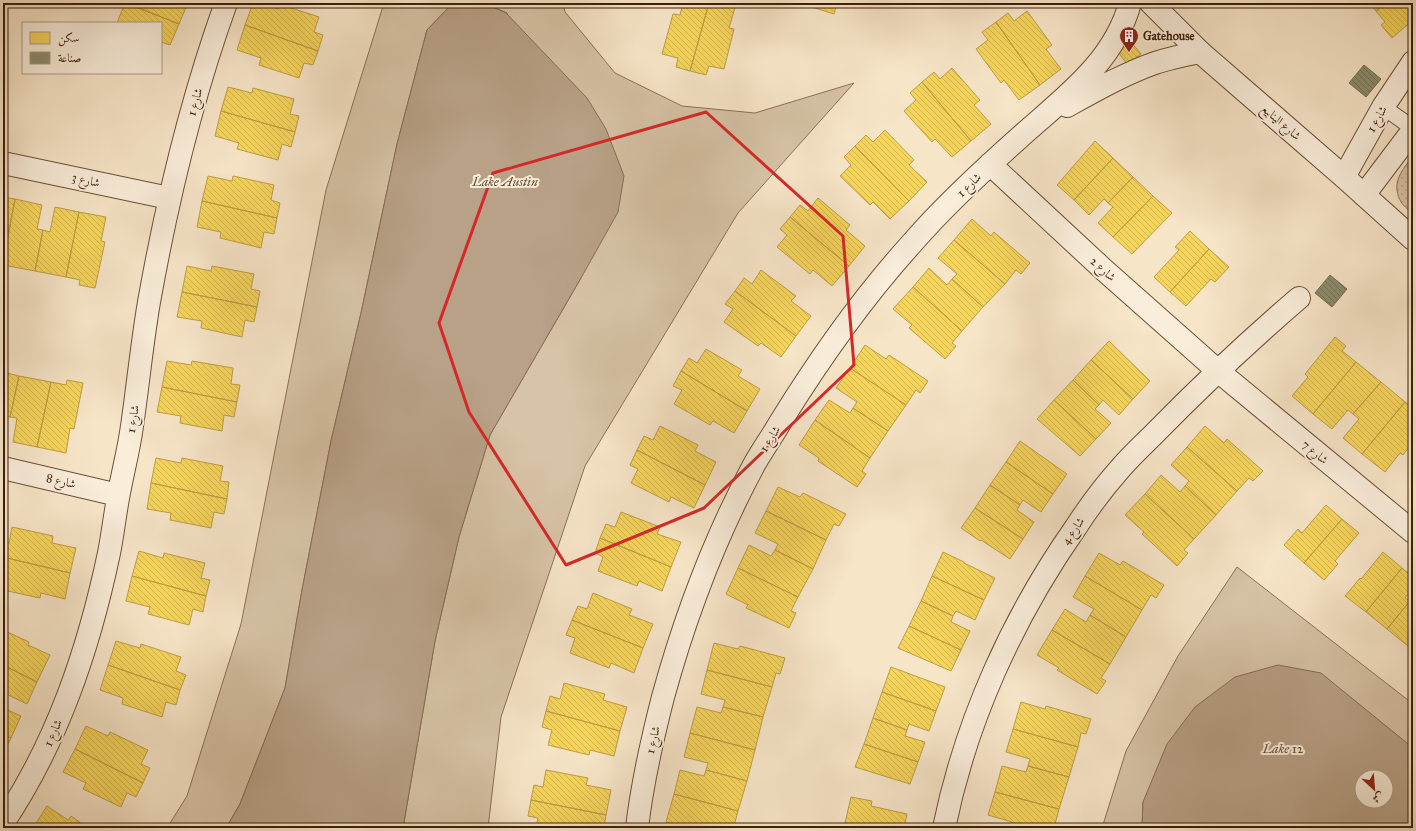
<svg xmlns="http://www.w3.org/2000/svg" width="1416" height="831" viewBox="0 0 1416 831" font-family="'IM FELL Great Primer',Amiri,serif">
  <defs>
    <pattern id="grass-dots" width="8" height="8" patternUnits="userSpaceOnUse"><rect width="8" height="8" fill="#d7c3a7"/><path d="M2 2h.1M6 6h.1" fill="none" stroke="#b9a78e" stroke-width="1.8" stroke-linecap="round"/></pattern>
    <pattern id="homes-back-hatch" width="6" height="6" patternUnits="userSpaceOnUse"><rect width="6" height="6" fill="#f6d55c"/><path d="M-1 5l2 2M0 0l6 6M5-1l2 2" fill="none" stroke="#d4b64e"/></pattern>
    <pattern id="industry-back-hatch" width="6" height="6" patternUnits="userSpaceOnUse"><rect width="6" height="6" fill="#8c8c6e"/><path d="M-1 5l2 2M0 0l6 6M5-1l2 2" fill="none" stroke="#747258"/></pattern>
  </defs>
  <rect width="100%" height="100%" fill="#f7e5c8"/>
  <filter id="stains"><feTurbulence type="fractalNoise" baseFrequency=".005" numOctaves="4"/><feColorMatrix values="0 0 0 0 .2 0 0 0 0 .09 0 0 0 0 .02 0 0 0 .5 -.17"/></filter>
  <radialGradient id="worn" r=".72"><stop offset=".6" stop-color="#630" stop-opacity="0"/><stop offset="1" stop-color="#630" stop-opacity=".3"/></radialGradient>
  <path fill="url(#grass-dots)" stroke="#8a7058" d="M1413 156V214C1409 210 1402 205 1400 200 1391 182 1403 169 1413 156Z"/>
  <path fill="#d7c3a7" stroke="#8a7058" d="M384 3H463L449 7 427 30 397 144 361 313 331 441 302 590 285 688 240 804 226 828H167L187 796 241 624 326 190Z
    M484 3H563L565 12 615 73 682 106 755 113 854 83 738 213 585 466 501 717 488 828H403L435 641 459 537 490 435 581 278 507 13Z
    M1237 567 1413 704V748L1379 721 1143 802 1142 828H1102L1126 751 1178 656Z"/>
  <path fill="#b8a187" stroke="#876d54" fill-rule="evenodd" d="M463 3H484L506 13 587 98 606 129 624 176 618 212 581 278 490 435 459 537 435 641 403 828H226L240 804 285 688 302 590 331 441 361 313 397 144 427 30 449 7Z
    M1278 665 1321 673 1413 748V828H1142L1143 802 1167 744 1195 707 1235 677ZM1362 777H1386V801H1362Z"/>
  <path fill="url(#homes-back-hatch)" stroke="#be9e43" d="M16 3H30L28 8Z
    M125 3 179 24 170 45 161 42V23H117Z
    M127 3H183L187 5 179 24Z
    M253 3H259L278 9 279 4 319 17 314 32 323 35 318 51 245 25Z
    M683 3H709L690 71 676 67 678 58 662 54 673 14 680 15Z
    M709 3 736 4 729 28 734 29 724 69 709 66 706 75 690 71Z
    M799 3H837L834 14Z
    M1369 3H1386L1376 11Z
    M1386 3H1413V20L1392 38 1381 25 1385 22 1376 11Z
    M1027 11 1052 45 1046 49 1061 69 1040 85 996 22 1008 13 1014 21Z
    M996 22 1040 85 1019 100 1004 80 1001 83 976 49 988 40 982 32Z
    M245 25 318 51 313 65 304 63 299 78 259 65 261 58 237 50Z
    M1131 42 1141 54 1127 64 1118 52Z
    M952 68 980 100 974 105 991 124 971 141 922 82 934 72 940 79Z
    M1413 80V93L1407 89Z
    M922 82 971 141 952 157 935 139 932 142 904 111 916 100 910 93Z
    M228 87 252 93 253 88 294 99 290 114 299 116 295 132 221 111Z
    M221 111 295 132 291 147 282 144 278 160 237 149 239 143 215 136Z
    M885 130 914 160 909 165 927 182 909 201 855 146 866 135 873 142Z
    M1095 141 1113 158 1074 200 1057 185Z
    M855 146 909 201 890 219 873 202 870 205 840 176 851 165 844 157Z
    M1113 158 1133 177 1108 203 1104 199 1089 215 1074 200Z
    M208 176 232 181 233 176 274 185 271 200 280 203 277 218 202 201Z
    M1133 177 1153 196 1113 237 1098 223 1113 207 1108 203Z
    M1153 196 1172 213 1132 254 1113 237Z
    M3 197 15 199 3 260Z
    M818 198 850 225 846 230 865 246 849 266 790 217 800 205 808 211Z
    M15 199 42 205 37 229 43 230 35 271 3 265Z
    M202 201 277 218 274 234 264 232 261 248 220 238 221 232 197 227Z
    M55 207 79 212 66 277 35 271 43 230 50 232Z
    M79 212 106 217 101 241 105 242 95 288 79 285 80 280 66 277Z
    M790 217 849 266 832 286 813 270 810 274 777 247 787 235 780 229Z
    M972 219 991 236 994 232 1030 263 1021 274 1016 270 1005 284 954 240Z
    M1190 231 1209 249 1170 292 1154 277 1179 250 1175 247Z
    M954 240 1005 284 983 307 952 279 957 274 938 258Z
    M1209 249 1229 267 1215 282 1211 279 1186 306 1170 292Z
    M187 266 211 271 212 266 254 274 251 289 260 291 257 307 182 292Z
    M929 268 947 285 952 279 983 307 962 331 913 287Z
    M761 270 796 296 791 301 811 316 796 336 735 291 744 278 752 284Z
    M913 287 962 331 952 343 956 346 945 359 909 328 912 325 893 309Z
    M735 291 796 336 781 357 761 343 758 346 724 322 733 309 725 304Z
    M182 292 257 307 254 322 245 320 242 337 201 328 202 321 177 317Z
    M1335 337 1346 346 1342 351 1356 362 1313 414 1292 396 1308 377 1305 374Z
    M1109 341 1150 381 1133 399 1091 360Z
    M865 345 886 359 889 355 928 381 920 393 916 390 906 405 850 368Z
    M706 349 742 370 738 376 760 389 747 411 681 371 689 358 697 363Z
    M1091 360 1133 399 1119 415 1103 400 1099 405 1073 380Z
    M167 361 191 365 192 361 233 368 231 384 240 385 237 402 162 387Z
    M1356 362 1381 382 1353 414 1348 410 1332 429 1313 414Z
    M850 368 906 405 888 431 853 408 857 402 836 388Z
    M681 371 747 411 734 433 713 421 710 425 674 404 682 390 673 386Z
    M3 372 19 376 10 417 4 416 3 420Z
    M19 376 51 382 37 447 13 442 17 418 10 417Z
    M67 380 83 383 74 429 70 428 66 453 37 447 51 382 66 385Z
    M1073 380 1099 405 1095 409 1111 423 1096 439 1054 400Z
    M1381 382 1405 402 1362 454 1343 438 1359 419 1353 414Z
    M162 387 237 402 234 417 224 415 222 431 180 423 181 416 157 412Z
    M829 400 850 413 853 408 888 431 870 458 815 420Z
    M1054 400 1096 439 1080 456 1037 419Z
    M1405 402 1413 409V442L1403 455 1400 453 1385 472 1362 454Z
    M815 420 870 458 862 471 866 474 857 487 818 461 819 458 799 445Z
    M660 426 698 445 695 451 716 462 705 485 637 450 644 436 653 440Z
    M1205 426 1224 443 1227 439 1263 471 1253 481 1249 478 1237 491 1187 447Z
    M1020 441 1067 474 1053 494 1006 462Z
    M1187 447 1237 491 1216 515 1185 486 1189 481 1171 465Z
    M637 450 705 485 694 508 671 497 669 502 631 483 638 469 630 465Z
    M156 458 181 463 182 458 223 466 220 481 229 482 227 499 151 483Z
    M1006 462 1053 494 1041 512 1023 500 1020 505 990 485Z
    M1161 475 1180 492 1185 486 1216 515 1194 539 1145 494Z
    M151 483 227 499 224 514 214 512 211 528 170 520 171 513 147 509Z
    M990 485 1020 505 1017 510 1034 522 1023 539 975 508Z
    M778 487 800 497 803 493 846 514 839 526 834 524 826 540 766 511Z
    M1145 494 1194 539 1184 550 1188 553 1177 566 1142 534 1144 532 1125 515Z
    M1326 505 1342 519 1304 563 1284 545 1298 529 1302 533Z
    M975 508 1023 539 1010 559 981 540 980 541 961 528Z
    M766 511 826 540 813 569 775 550 778 544 755 533Z
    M621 512 660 527 657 534 681 542 671 567 600 538 606 524 615 527Z
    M1342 519 1359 533 1335 561 1338 564 1324 580 1304 563Z
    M12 527 53 536 52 543 76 548 70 573 3 557V541L9 543Z
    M600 538 671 567 662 591 639 581 637 586 598 571 603 557 595 553Z
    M749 545 771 556 775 550 813 569 798 597 738 568Z
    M139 551 163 558 164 553 205 563 201 578 210 580 206 596 132 576Z
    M943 552 964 562V563L995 578 984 600 932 576Z
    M1383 552 1402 568 1366 612 1345 596 1360 578 1361 579Z
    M1099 553 1120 565 1123 561 1164 585 1156 598 1151 595 1142 610 1085 576Z
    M3 557 70 573 65 599 41 593 40 598 3 590Z
    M738 568 798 597 791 611 796 613 789 628 746 608 748 605 726 594Z
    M1402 568 1413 577V588L1405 598 1410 601 1387 629 1366 612Z
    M132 576 206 596 203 612 193 609 189 625 148 614 150 607 126 601Z
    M932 576 984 600 975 620 956 611 953 616 921 601Z
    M1085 576 1142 610 1126 637 1090 615 1094 609 1073 597Z
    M593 593 632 609 629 615 653 624 643 648 572 620 578 606 587 609Z
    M921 601 953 616 951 622 970 631 961 650 909 626Z
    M1410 601 1413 604V641L1409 647 1387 629Z
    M1065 609 1086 622 1090 615 1126 637 1110 664 1052 630Z
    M572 620 643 648 634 673 611 663 609 668 570 653 575 638 566 635Z
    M909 626 961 650 951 671 898 648Z
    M3 630 29 642 28 645 50 655 37 682 3 665Z
    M1052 630 1110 664 1101 678 1106 681 1097 694 1057 670 1059 668 1037 655Z
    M116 641 140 648 141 644 181 657 176 671 186 675 180 690 108 665Z
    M1413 641V650L1409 647Z
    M714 643 738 649 740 646 785 658 780 674 776 673 772 687 707 670Z
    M3 665 37 682 27 704 4 693 3 697Z
    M108 665 180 690 176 705 166 702 162 717 122 704 123 698 100 690Z
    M891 667 945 687 936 711 882 692Z
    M707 670 772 687 763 717 723 707 725 700 701 694Z
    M564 683 605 694 603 700 627 707 620 731 546 711 550 696 560 699Z
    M882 692 936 711 929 731 909 724 907 730 873 718Z
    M1021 702 1045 709 1046 706 1091 719 1086 734 1081 733 1078 747 1013 729Z
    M697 707 721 713 723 707 763 717 755 750 690 733Z
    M3 708 21 716 11 738 3 735Z
    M546 711 620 731 614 756 590 750 589 755 548 745 552 730 542 727Z
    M873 718 907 730 905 736 925 742 918 762 864 744Z
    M86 726 108 736 110 732 148 750 141 764 150 768 143 783 75 749Z
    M1013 729 1078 747 1069 777 1028 766 1030 759 1006 752Z
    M690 733 755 750 747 781 706 770 708 763 684 757Z
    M3 735 11 738 3 754Z
    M864 744 918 762 910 784 855 767Z
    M75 749 143 783 136 797 127 793 121 807 83 789 86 783 63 772Z
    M1002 766 1026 772 1028 766 1069 777 1059 809 995 792Z
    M546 770 588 778 586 785 611 790 606 815 531 800 534 785 543 787Z
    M680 770 704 776 706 770 747 781 738 811 674 794Z
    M995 792 1059 809 1054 828H1010L1012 822 988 815Z
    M674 794 738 811 734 826 739 828H688L666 822Z
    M851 797 872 801 871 806 907 814 904 828H869L845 823Z
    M531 800 606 815 604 828H536L538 818 528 816Z
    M47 806 68 820 71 816 88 828H33Z
    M845 823 869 828H844Z"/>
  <path fill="url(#industry-back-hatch)" stroke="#746b4f" d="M1364 65 1381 79 1366 97 1349 83Z
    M1330 275 1347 289 1332 307 1315 293Z"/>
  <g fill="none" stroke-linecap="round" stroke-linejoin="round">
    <defs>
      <path id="service" d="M1383 107 1413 128"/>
      <path id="minor" d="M1067 106C1096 90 1124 74 1155 63 1170 58 1185 55 1200 52
        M3 163 169 198
        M990 164 1103 269 1218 371 1413 532
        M1344 177 1383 107 1413 62
        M1364 195 1413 130
        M3 468 118 495
        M3 823C58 741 89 648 109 553 113 533 115 513 119 493 123 471 129 449 132 426 138 385 142 343 149 302 167 201 191 100 226 3
        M637 828C642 784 652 740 663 697 685 617 715 537 755 463 763 449 773 435 781 421 820 358 863 297 913 242 945 205 982 171 1019 138 1062 99 1114 63 1130 3
        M944 828C966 720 1013 617 1076 527 1089 507 1103 488 1119 470 1130 457 1142 446 1154 434 1200 387 1249 341 1299 298"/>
      <path id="tertiary" d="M1151 3 1200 52 1344 177 1413 239"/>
    </defs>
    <use href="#service" stroke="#6c5038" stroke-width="17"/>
    <use href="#minor" stroke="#6c5038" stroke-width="24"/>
    <use href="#tertiary" stroke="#6c5038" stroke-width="24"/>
    <use href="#service" stroke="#faeedb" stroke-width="15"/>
    <use href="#minor" stroke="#faeedb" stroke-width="22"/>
    <use href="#tertiary" stroke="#faeedb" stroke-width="22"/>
  </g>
  <path fill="none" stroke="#d62828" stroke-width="3" stroke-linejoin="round" d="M706 112 843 236 854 365 704 508 566 565 469 412 439 323 493 173Z"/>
  <defs>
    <symbol id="building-pin" viewBox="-11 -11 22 30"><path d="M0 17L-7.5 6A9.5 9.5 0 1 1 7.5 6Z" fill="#8f2418" stroke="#faeedb"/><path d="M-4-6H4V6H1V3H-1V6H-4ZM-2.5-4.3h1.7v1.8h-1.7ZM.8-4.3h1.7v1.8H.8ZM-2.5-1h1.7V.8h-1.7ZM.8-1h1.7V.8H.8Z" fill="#fff"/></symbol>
  </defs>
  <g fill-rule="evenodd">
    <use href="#building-pin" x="1118" y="25" width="22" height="30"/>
  </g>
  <g text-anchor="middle" stroke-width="4" stroke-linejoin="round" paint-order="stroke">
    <g font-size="12" font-weight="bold" fill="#3d1e08" stroke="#faeedb" text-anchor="start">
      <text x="1143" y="40">Gatehouse</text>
    </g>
    <g font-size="12" fill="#3d1e08" stroke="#faeedb">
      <text transform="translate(195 102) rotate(-74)" y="4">شارع 1</text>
      <text transform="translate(1377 119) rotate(-60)" y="4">شارع 1</text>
      <text transform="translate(1281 122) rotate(41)" y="4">شارع الينابيع</text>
      <text transform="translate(86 180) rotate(13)" y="4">شارع 3</text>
      <text transform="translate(969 185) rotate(-44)" y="4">شارع 1</text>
      <text transform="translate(1103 269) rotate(42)" y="4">شارع 2</text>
      <text transform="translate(133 419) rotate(-81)" y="4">شارع 1</text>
      <text transform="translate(770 439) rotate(-58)" y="4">شارع 1</text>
      <text transform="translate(1315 452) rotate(40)" y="4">شارع 7</text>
      <text transform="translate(61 481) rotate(13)" y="4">شارع 8</text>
      <text transform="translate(1073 531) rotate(-55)" y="4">شارع 4</text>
      <text transform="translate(53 733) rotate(-66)" y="4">شارع 1</text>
      <text transform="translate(653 740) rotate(-77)" y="4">شارع 1</text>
    </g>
    <g font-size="13" font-style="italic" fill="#684c34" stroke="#faeedb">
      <text x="505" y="186">Lake Austin</text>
      <text x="1283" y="753">Lake 12</text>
    </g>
  </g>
  <rect width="1416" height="831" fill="none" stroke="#f7e5c8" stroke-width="16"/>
  <rect x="4" y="4" width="1408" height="823" fill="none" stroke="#3d1e08" stroke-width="2"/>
  <rect x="8" y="8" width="1400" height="815" fill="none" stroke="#3d1e08"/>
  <rect x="22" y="22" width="140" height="52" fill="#faeedb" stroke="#ae9b87"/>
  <rect x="30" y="32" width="20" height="12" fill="#f6d55c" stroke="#ae9b87"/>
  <text x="58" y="42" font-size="12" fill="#3d1e08">سكن</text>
  <rect x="30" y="52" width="20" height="12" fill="#8c8c6e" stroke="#ae9b87"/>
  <text x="58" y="62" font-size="12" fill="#3d1e08">صناعة</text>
  <g transform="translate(1374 789) rotate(154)"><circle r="19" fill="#faeedb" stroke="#ae9b87"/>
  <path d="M0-3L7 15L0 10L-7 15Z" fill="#8f2418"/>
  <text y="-6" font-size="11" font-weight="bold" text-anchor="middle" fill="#3d1e08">ش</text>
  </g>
  <rect width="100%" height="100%" filter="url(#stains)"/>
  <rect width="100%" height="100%" fill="url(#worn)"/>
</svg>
